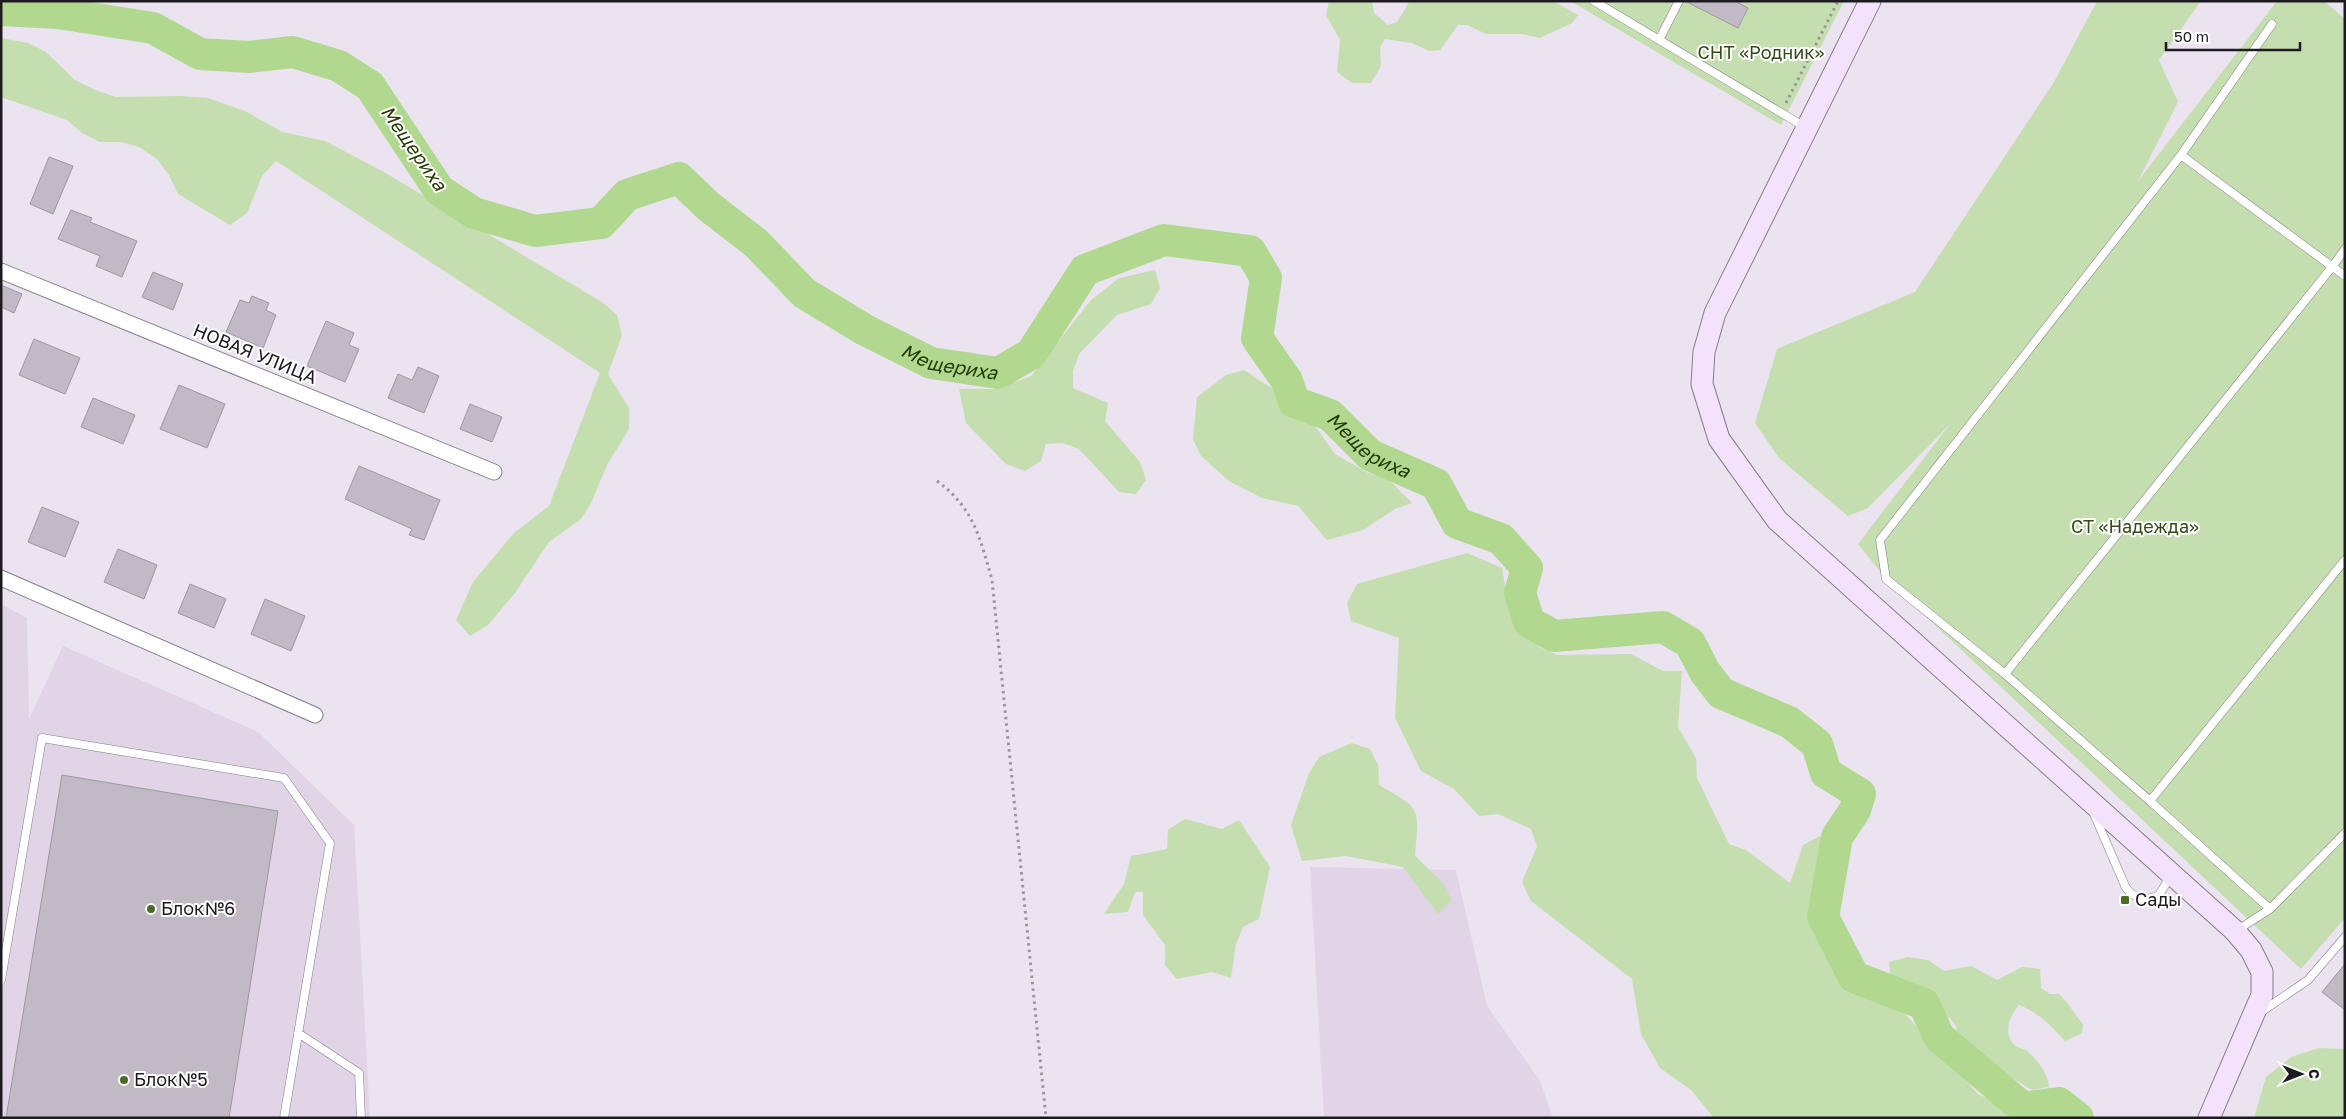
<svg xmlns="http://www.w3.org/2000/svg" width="2346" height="1119" viewBox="0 0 2346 1119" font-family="'Golos Text',sans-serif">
  <rect width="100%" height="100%" fill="#ebe3ef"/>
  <path fill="#e0d4e6" d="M1 604 27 618 29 719 63 646 258 732 354 825 370 1118H1Z
    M1310 867 1456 870 1487 1006 1540 1081 1553 1118H1324Z"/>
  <path fill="#c5deaf" d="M1329 1H1372L1374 13 1388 25 1397 22 1410 1H1553L1578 15 1572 23 1540 38 1522 34H1486L1467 25H1458L1440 50 1429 51 1412 43 1385 39 1380 47 1381 66 1371 83H1352L1337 72 1340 40 1326 15Z
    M1570 1H1844L1781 125Z
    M2097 1H2201L2159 60 2178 102 2138 181 2277 1H2324L2345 19V918L2301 969 1886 579 1858 544 1950 424 1868 508 1848 516 1779 458 1755 423 1777 349 1915 292 2054 82Z
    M1 38 28 43 46 52 75 80 95 90 116 97 180 96 208 98 247 112 282 132 325 141 382 171 602 302 617 315 622 335 608 374 629 408V429L607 465 591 503 581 519 549 542 515 593 488 625 470 636 456 620 473 582 514 533 549 506 600 373 276 161 262 176 247 213 230 225 178 194 169 175 157 159 139 147 121 142H100L82 133 67 120 1 97Z
    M1155 270 1160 288 1151 304 1117 315 1079 354 1073 371V388L1108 403 1105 421 1140 462 1146 480 1136 494 1119 492 1079 449 1063 443 1046 444 1041 461 1025 471 1006 464 966 423 959 389H997L1031 376 1091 300 1119 278Z
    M1244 370 1273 389 1279 406 1313 423 1335 454 1368 473 1386 477 1412 503 1395 509 1363 530 1327 540 1298 506 1262 498 1229 481 1201 456 1193 439 1197 397 1226 375Z
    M1467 553 1502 568 1508 603 1539 647 1557 655 1631 654 1663 671H1682L1678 727 1696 758 1697 778 1729 844 1746 850 1790 883 1803 845 1820 836 1828 851 1816 923 1851 989 1904 1013 1979 1095 1996 1101 2012 1118H1714L1691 1090 1660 1068 1641 1034 1632 979 1531 901 1522 882 1537 846 1531 829 1498 814 1479 816 1454 789 1421 771 1395 718 1399 638 1351 621 1347 603 1357 584Z
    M1352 743 1370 749 1378 765 1379 785C1422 810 1419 806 1415 856L1443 883 1452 900 1438 914 1403 867 1346 856 1302 861 1291 825 1309 773 1319 757Z
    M1185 819 1222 829 1239 820 1270 867 1259 919 1243 927 1236 944 1231 978 1212 972 1177 979 1165 965V945L1143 915V892H1135L1128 912 1104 914 1124 884 1131 856 1167 849 1168 830Z
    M1908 957 1928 960 1944 971 1971 966 1997 980 2022 967 2040 969 2041 988 2050 994H2059C2069 1003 2074 1014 2083 1024L2082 1033 2065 1041C2051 1026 2038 1012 2019 1005 2009 1016 2002 1036 2016 1046 2020 1049 2024 1048 2027 1051 2037 1059 2049 1075 2049 1087L2032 1090 1968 1051 1957 1035 1956 1026 1950 1018 1941 1016 1931 1000 1891 980 1889 962Z
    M2319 1048 2345 1049V1118H2254L2266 1077 2291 1057Z"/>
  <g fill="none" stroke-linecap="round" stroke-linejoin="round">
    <path stroke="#b1d88f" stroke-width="32" id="s1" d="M1 10 58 13 153 28 200 54 249 57 293 52 339 66 370 86 439 190 474 213 535 231 601 223 627 195 679 178 708 206 756 243 804 293 865 330 931 363 998 373 1031 354 1085 270 1164 240 1250 251 1266 278 1257 338 1287 381 1294 402 1330 415 1370 455 1436 484 1457 523 1501 539 1527 568 1520 593 1529 622 1554 636 1663 627 1690 643 1705 672 1721 693 1789 722 1817 744 1826 773 1860 794 1855 810 1837 837 1823 917 1854 977 1924 1004 1939 1037 2023 1108 2059 1103 2078 1118"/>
  </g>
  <path fill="#c1bac5" stroke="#9e97a2" d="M1685 1H1735L1748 8 1738 28Z
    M49 157 73 166 53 214 30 204Z
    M71 210 92 218 90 222 137 241 122 277 96 266 100 256 58 239Z
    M153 272 183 284 173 310 142 297Z
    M1 285 22 294 14 313 1 307Z
    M252 296 269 303 266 310 276 315 263 348 226 332 240 300 249 303Z
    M326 321 354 333 349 345 359 349 345 382 307 366Z
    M34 339 80 358 65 394 19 375Z
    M418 367 439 376 424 413 388 398 398 374 412 380Z
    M179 385 225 404 207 448 160 429Z
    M93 398 135 415 123 444 81 427Z
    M470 404 502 417 492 442 460 429Z
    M359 466 440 500 424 540 409 535 412 529 345 499Z
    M42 507 79 522 65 557 28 542Z
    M118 549 157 565 144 599 104 582Z
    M190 584 226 599 214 628 178 613Z
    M265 599 305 616 291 651 251 634Z
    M62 775 278 811 229 1118H6Z
    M2345 964V1010L2322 992Z"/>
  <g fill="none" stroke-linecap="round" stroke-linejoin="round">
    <defs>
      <path id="lane" d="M1594 1 1805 127
        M1659 40 1679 1
        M2181 155 2345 276
        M2345 560 2150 801 2270 909 2345 833
        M2005 674 1886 579 1880 540 2181 155 2272 24
        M2150 801 2005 674 2332 267 2345 249
        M2094 814 2126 888C2135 899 2145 902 2159 895L2167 882 2165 875
        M2236 931 2270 909
        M1 980 42 738 284 778 330 843 284 1118
        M2261 1012 2308 980 2345 937
        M298 1033 359 1073 361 1118"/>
      <path id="street" d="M1 271 494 472
        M1 578 315 715"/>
      <path id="secondary" d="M1870 1 1715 313 1704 352 1702 384 1719 439 1777 520 2235 931 2251 950 2262 972V995L2209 1118"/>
    </defs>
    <use href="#lane" stroke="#847d88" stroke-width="9"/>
    <use href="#street" stroke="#847d88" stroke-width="17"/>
    <use href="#secondary" stroke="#847d88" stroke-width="23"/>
    <path stroke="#9a949d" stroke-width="3" stroke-dasharray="2.5 4" stroke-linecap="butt" d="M1786 103 1838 1
      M937 481C974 508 980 538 992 580L1046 1118"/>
    <use href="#lane" stroke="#fff" stroke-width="8"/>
    <use href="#street" stroke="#fff" stroke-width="15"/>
    <use href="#secondary" stroke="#f4e2fd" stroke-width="21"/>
  </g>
  <g fill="#496b23" stroke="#fff" stroke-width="2">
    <rect x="2120" y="895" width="10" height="10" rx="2.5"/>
    <circle cx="151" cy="909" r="5"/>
    <circle cx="124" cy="1080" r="5"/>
  </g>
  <g text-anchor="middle" stroke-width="4" stroke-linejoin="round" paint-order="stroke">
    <g font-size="18" fill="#334b19" stroke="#fff">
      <text x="1761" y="59">СНТ «Родник»</text>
      <text x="2135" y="533">СТ «Надежда»</text>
    </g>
    <g font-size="18" fill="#1e1b20" stroke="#fff">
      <text transform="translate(255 354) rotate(22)" y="6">НОВАЯ УЛИЦА</text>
    </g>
    <g font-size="18" fill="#1e1b20" stroke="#fff" text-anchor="start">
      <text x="2135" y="906">Сады</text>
      <text x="161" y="915">Блок№6</text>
      <text x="134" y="1086">Блок№5</text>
    </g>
    <g font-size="19" font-style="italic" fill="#243b06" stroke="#fff">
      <text transform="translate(414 148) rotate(55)" y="7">Мещериха</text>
      <text dy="7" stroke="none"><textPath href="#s1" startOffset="1108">Мещериха</textPath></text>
      <text dy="7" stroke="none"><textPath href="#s1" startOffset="1722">Мещериха</textPath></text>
    </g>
  </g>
  <rect width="2346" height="1119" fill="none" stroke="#1e1b20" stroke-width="5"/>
  <g transform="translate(2301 1074) rotate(90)" stroke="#ffffff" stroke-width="4" paint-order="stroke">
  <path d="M0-4L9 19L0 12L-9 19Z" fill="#1e1b20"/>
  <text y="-8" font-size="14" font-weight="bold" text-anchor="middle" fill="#1e1b20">С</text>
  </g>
  <path d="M2166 42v8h134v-8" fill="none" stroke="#1e1b20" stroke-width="2.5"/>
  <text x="2174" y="42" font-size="15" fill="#1e1b20" stroke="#ffffff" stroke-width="4" paint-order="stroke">50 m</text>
</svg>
